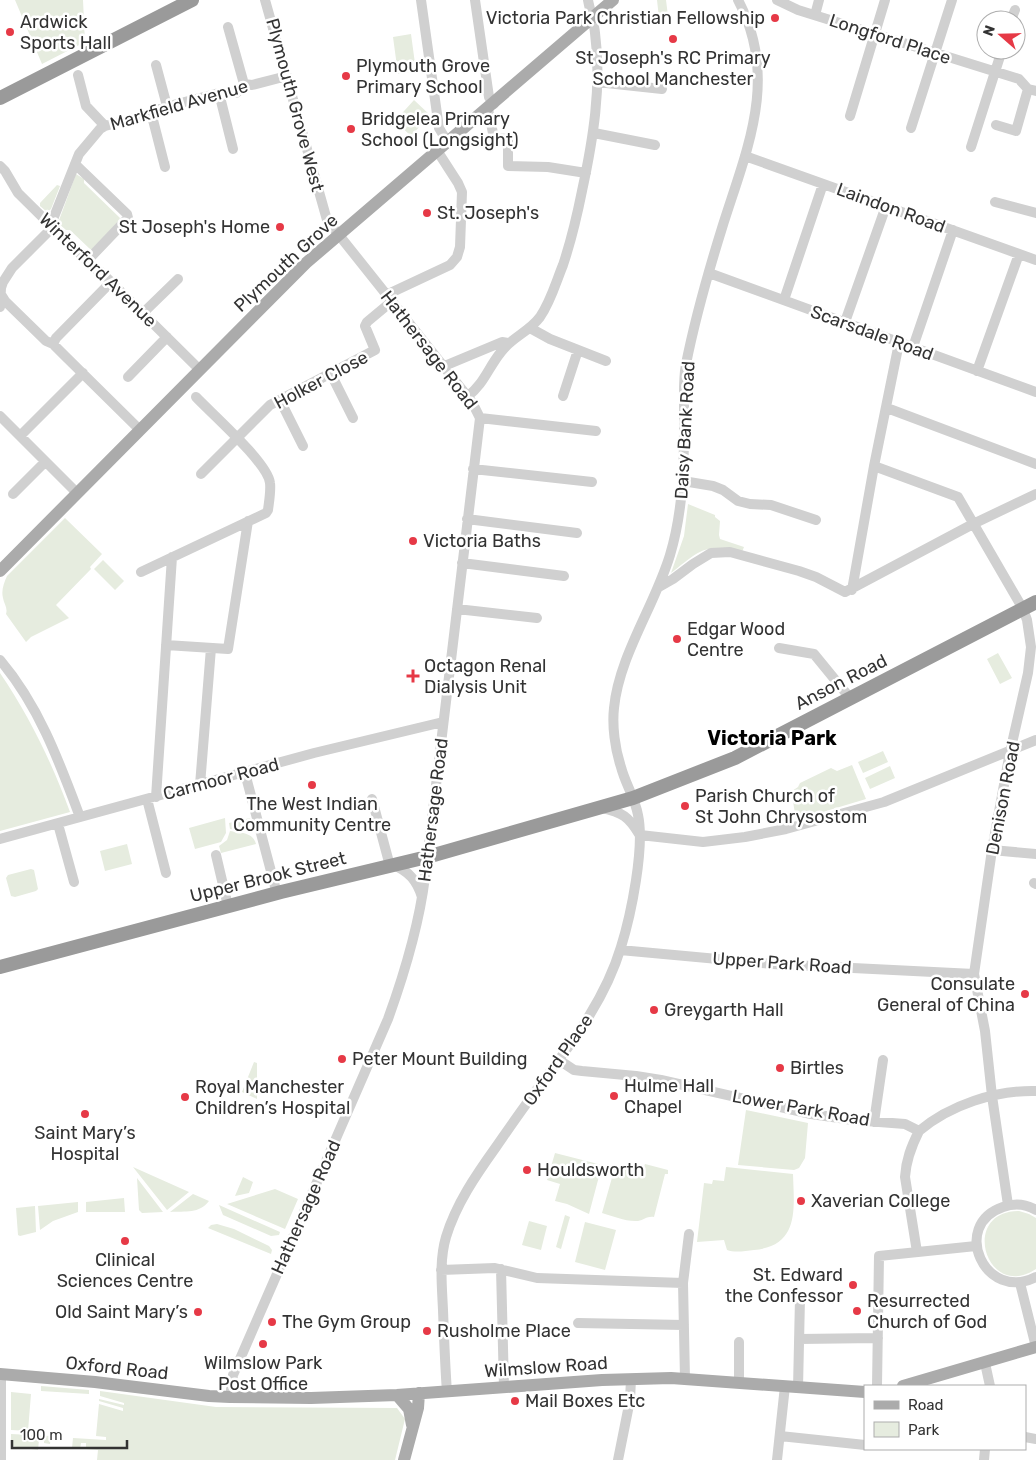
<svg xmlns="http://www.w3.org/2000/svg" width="1036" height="1460" viewBox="0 0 1036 1460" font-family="Rubik,sans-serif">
  <rect width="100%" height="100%" fill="#fff"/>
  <path fill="#e6ecdf" d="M15 0H83L85 42 42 64Z
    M657 0H666L668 16 659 18Z
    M411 34 416 71 398 74 393 37Z
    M414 100 430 115 411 136 395 121Z
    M76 174 84 179V183L120 218 118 222 91 250 70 230H66L58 223Z
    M57 185 60 186 51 209 47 212 40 206V203Z
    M688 504 715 515V517L720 521 719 535 720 539 744 547 742 552C705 542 699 551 671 573L684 536Z
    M65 518 102 554 90 567 91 569 56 605 69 618 31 637 26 642 6 614C8 608 4 604 3 598 1 590 4 583 7 576Z
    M103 560 124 581 115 590 94 569Z
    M998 653 1012 678 1000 684 987 659Z
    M0 673C30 717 52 763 70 812L0 831Z
    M883 751 888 762 863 773 858 762Z
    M852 765 866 799 796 820 792 795 789 793 798 787 800 783 831 768 837 771Z
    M890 766 895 778 870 789 865 778Z
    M225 818 226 833 221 842 195 849 189 828Z
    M250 818 253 829 251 832 230 829 229 823Z
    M230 831C241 833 253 832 256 844L221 853 219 846 227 840Z
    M127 844 132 864 105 871 100 851Z
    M31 869 34 870 38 889 36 891 15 897 11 896 6 878 8 875Z
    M254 1062 257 1063V1099L242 1092Z
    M746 1110 808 1123 805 1158 799 1168 794 1170 738 1165Z
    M555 1153 602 1165 589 1214 567 1204 555 1201 560 1184 547 1180Z
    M645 1164 668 1170V1174H665L654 1217C647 1216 644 1220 638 1221 626 1222 613 1216 602 1213L615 1167 641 1174Z
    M133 1167 189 1192 167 1210Z
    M726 1167 793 1174C794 1208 800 1246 754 1250 745 1251 735 1253 727 1250L724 1240 697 1242 704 1183 712 1184 713 1180 724 1181Z
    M243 1177 253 1182 249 1193 235 1196Z
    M137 1178 163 1212 142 1213 139 1210Z
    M275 1189 298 1199 285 1229 227 1204Z
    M193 1194 209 1201C199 1214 186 1211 170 1212Z
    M124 1198 125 1212H86V1202Z
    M78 1202V1212L53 1221 40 1230 38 1206Z
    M219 1205 280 1232 279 1235 271 1236 223 1215Z
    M35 1206 36 1232 20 1236 18 1235 16 1208Z
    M1019 1211 1029 1214 1036 1218V1269C986 1302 959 1211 1019 1211Z
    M565 1215 570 1217 561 1249 556 1247Z
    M529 1221 547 1226 541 1250 522 1245Z
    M585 1222 616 1230 605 1270 575 1262Z
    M217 1224 234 1229 269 1246 272 1250 271 1254 208 1228 211 1225Z
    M41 1386 89 1390V1394L41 1391Z
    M100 1391 216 1407 397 1408 405 1419 395 1460H97L98 1450 86 1449V1443H81L80 1449 72 1448 73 1438 106 1440V1437L96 1436 99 1404 123 1411V1408L99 1401V1399L124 1405V1403L100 1396Z
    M11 1392 31 1394 28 1431 11 1430Z
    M11 1434 51 1436 50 1444 44 1443V1440H39L38 1450 11 1446Z"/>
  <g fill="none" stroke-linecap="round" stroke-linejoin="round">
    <path stroke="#d0d0d0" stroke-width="10" d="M421 0 439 128 448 143
      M475 0 489 97 494 104
      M777 0 798 10 1019 79 1028 89 1036 91
      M815 15 819 0
      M1011 20 1015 10
      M228 27 244 84
      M156 65 167 106
      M78 75 86 106 105 126
      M597 82 662 89
      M219 93 233 149
      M488 109 494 138 508 139V166L548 167 586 173
      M152 116 165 167
      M850 116 885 0
      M996 125 1016 131 1028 89
      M911 128 952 0
      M594 133 655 145
      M971 147 1002 50
      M745 156 1036 260
      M75 164 127 214 128 218 87 261
      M0 166 5 171 18 193 94 268 101 272 200 370
      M995 202 1036 213
      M709 273 1036 392
      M0 293 5 301 46 341 53 344 65 356 140 430
      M386 295 450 265 457 257 460 247 462 192 458 183 438 152
      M784 300 823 184
      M0 307 1 288 3 282 12 268 48 232 79 154 100 129 105 126 146 115 152 116 154 110 219 93H236L241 89 244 84 252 85 287 76
      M143 313 178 279
      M845 322 886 206
      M530 328 550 339 606 361
      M53 344 56 338 111 282
      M913 347 953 230
      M442 367 502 342 508 343
      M977 371 1019 254
      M331 374 353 418
      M128 377 167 337
      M563 396 578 350
      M467 397C484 384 488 368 501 352 512 337 529 332 540 317 551 301 556 282 563 265 571 241 577 216 582 191 593 140 602 86 595 33 594 22 590 11 588 0
      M280 400 303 446
      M887 408 1036 464
      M0 416 77 493
      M480 418 596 431
      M20 436 83 373
      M874 466 958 497 1023 609 1027 620 1031 647 1028 673 1010 752 992 850 974 974 985 1031 992 1096 1008 1205
      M473 469 592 482
      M201 474 270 405 375 350 365 326 367 322 391 302
      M683 481 713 486 723 490 738 501 750 504 771 505 816 520
      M13 494 45 462
      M467 519 577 533
      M462 563 564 576
      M141 572 266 513 268 510C269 502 271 491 270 483 268 463 212 414 196 397
      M659 587 673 579 693 564 711 553 730 552 799 571 816 577 845 592 973 524 1036 494
      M852 590 874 466 899 343
      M457 609 537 618
      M166 645 228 649 248 521
      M779 648 814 654 850 698
      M0 660C39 706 59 761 80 817
      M245 773 277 894
      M200 785 211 648
      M156 797 172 557
      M147 799 166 873
      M372 799 390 866
      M602 808C622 812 629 817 639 834
      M58 824 74 882
      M640 835 703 842 745 837 786 829 884 802 1036 740
      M0 839 314 753 443 722
      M992 850 1036 854
      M216 855 228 906
      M393 865C409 871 417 881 422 897
      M1034 883 1036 884
      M620 950 772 964 974 974
      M559 1060 574 1070 582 1071 636 1076 661 1080 811 1114 853 1120 905 1124 919 1131C950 1105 995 1090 1036 1091
      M874 1122 883 1060
      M1036 1210C1026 1204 1014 1203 1003 1207 950 1225 985 1303 1036 1277
      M917 1252 905 1177C906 1160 911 1147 919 1131
      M501 1269 504 1387
      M441 1270 495 1268 537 1278 683 1283
      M1020 1283 1036 1347
      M578 1323 684 1325
      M799 1339 878 1338
      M739 1342V1383
      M985 1363 990 1386
      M1 1374V1460
      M685 1379 683 1283 689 1234
      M877 1386 879 1256 976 1246
      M798 1388 800 1298
      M447 1392C445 1365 444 1337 443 1310 442 1286 439 1261 446 1237 456 1204 476 1175 496 1147 512 1124 527 1102 544 1080 575 1039 606 997 621 947 631 915 645 847 638 815 635 798 625 783 621 767 615 749 612 726 614 708 619 656 655 605 670 555 682 515 684 473 684 431 685 409 682 386 686 364 695 319 708 273 722 228 746 151 780 79 738 0
      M230 1397 233 1375 388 1019C405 972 419 926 425 877L480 418 472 402 327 220 265 0
      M780 1436 865 1445
      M1025 1437 1036 1439
      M618 1460 630 1400 631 1379
      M777 1460 785 1386
      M984 1460 985 1449"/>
    <path stroke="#ababab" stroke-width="12" d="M0 571 306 263 613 0
      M0 1374 95 1382 209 1396 230 1397 311 1398 397 1395 602 1380 671 1378 865 1392
      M903 1386 1036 1347
      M397 1395 409 1409 412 1425
      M404 1460 418 1408 419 1393"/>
    <path stroke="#9a9a9a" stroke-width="14" d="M0 98 192 0
      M0 967 281 892 427 857 633 798 735 758 1036 602"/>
  </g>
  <g fill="#e63946" stroke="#fff" stroke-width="2">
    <circle cx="775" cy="18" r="5"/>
    <circle cx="10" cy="32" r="5"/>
    <circle cx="673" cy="39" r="5"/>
    <circle cx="346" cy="76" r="5"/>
    <circle cx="351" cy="129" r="5"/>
    <circle cx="427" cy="213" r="5"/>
    <circle cx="280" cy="227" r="5"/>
    <circle cx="413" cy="541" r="5"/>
    <circle cx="677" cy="639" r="5"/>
    <path d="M410.5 668.5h5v5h5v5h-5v5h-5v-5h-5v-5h5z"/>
    <circle cx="312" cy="785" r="5"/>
    <circle cx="685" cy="806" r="5"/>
    <circle cx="1025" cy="994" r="5"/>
    <circle cx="654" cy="1010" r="5"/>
    <circle cx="342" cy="1059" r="5"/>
    <circle cx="780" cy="1068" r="5"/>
    <circle cx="614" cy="1096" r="5"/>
    <circle cx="185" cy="1097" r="5"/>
    <circle cx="85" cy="1114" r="5"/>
    <circle cx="527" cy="1170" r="5"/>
    <circle cx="801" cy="1201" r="5"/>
    <circle cx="125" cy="1241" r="5"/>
    <circle cx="853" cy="1285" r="5"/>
    <circle cx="857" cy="1311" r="5"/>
    <circle cx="198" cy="1312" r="5"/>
    <circle cx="272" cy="1322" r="5"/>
    <circle cx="427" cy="1331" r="5"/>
    <circle cx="263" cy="1344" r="5"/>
    <circle cx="515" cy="1401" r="5"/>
  </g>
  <g text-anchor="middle" stroke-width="5" stroke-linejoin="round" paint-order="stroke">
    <g font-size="18" fill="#333" stroke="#fff" text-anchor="start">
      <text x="765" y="24" text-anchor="end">Victoria Park Christian Fellowship</text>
      <text x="20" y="28">Ardwick<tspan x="20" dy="21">Sports Hall</tspan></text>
      <text x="673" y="64" text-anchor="middle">St Joseph's RC Primary<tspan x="673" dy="21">School Manchester</tspan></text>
      <text x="356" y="72">Plymouth Grove<tspan x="356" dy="21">Primary School</tspan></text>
      <text x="361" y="125">Bridgelea Primary<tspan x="361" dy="21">School (Longsight)</tspan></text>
      <text x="437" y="219">St. Joseph's</text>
      <text x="270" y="233" text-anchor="end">St Joseph's Home</text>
      <text x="423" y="547">Victoria Baths</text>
      <text x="687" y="635">Edgar Wood<tspan x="687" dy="21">Centre</tspan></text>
      <text x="424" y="672">Octagon Renal<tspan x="424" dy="21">Dialysis Unit</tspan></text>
      <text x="695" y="802">Parish Church of<tspan x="695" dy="21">St John Chrysostom</tspan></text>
      <text x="312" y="810" text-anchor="middle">The West Indian<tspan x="312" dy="21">Community Centre</tspan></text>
      <text x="1015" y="990" text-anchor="end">Consulate<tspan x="1015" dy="21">General of China</tspan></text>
      <text x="664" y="1016">Greygarth Hall</text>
      <text x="352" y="1065">Peter Mount Building</text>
      <text x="790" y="1074">Birtles</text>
      <text x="624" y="1092">Hulme Hall<tspan x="624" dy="21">Chapel</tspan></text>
      <text x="195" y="1093">Royal Manchester<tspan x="195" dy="21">Children’s Hospital</tspan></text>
      <text x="85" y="1139" text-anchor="middle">Saint Mary’s<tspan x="85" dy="21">Hospital</tspan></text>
      <text x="537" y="1176">Houldsworth</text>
      <text x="811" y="1207">Xaverian College</text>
      <text x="125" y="1266" text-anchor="middle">Clinical<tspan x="125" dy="21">Sciences Centre</tspan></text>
      <text x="843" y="1281" text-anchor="end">St. Edward<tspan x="843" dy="21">the Confessor</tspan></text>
      <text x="867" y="1307">Resurrected<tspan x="867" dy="21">Church of God</tspan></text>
      <text x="188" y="1318" text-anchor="end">Old Saint Mary’s</text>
      <text x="282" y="1328">The Gym Group</text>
      <text x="437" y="1337">Rusholme Place</text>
      <text x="263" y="1369" text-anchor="middle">Wilmslow Park<tspan x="263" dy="21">Post Office</tspan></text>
      <text x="525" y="1407">Mail Boxes Etc</text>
    </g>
    <g font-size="18" fill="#333" stroke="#fff">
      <text transform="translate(890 39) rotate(18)" y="6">Longford Place</text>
      <text transform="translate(179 105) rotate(-16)" y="6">Markfield Avenue</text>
      <text transform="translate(295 105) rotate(75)" y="6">Plymouth Grove West</text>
      <text transform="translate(891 208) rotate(20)" y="6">Laindon Road</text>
      <text transform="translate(286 263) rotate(-43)" y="6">Plymouth Grove</text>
      <text transform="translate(98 270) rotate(44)" y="6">Winterford Avenue</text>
      <text transform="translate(872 333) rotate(20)" y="6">Scarsdale Road</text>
      <text transform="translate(429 350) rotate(52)" y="6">Hathersage Road</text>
      <text transform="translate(321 380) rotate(-28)" y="6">Holker Close</text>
      <text transform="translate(685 430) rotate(-87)" y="6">Daisy Bank Road</text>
      <text transform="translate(841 682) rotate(-27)" y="6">Anson Road</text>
      <text transform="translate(221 779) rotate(-15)" y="6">Carmoor Road</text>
      <text transform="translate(1003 798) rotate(-79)" y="6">Denison Road</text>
      <text transform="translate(433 810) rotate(-83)" y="6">Hathersage Road</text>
      <text transform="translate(268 877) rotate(-14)" y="6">Upper Brook Street</text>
      <text transform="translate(782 963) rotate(4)" y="6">Upper Park Road</text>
      <text transform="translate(558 1060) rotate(-55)" y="6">Oxford Place</text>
      <text transform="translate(801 1108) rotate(10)" y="6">Lower Park Road</text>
      <text transform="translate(306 1207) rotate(-66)" y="6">Hathersage Road</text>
      <text transform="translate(546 1367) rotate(-4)" y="6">Wilmslow Road</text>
      <text transform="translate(117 1368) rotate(6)" y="6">Oxford Road</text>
    </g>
    <g font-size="20" font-weight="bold" fill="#000" stroke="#fff">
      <text x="772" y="745">Victoria Park</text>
    </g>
  </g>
  <rect x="864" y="1385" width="162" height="65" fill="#ffffff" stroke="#adadad"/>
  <rect x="874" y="1401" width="25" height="8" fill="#ababab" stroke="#adadad"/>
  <text x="908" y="1410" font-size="15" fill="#333333">Road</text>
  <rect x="874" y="1422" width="25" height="15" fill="#e6ecdf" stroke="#adadad"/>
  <text x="908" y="1435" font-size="15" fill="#333333">Park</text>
  <g transform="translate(1001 35) rotate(290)"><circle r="24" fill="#ffffff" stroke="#adadad"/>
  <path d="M0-4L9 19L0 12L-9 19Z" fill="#e63946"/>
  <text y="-8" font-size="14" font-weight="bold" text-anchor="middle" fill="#333333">N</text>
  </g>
  <path d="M12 1440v8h115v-8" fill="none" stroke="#333333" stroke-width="2.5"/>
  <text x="20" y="1440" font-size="15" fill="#333333" stroke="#ffffff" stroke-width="4" paint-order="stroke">100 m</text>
</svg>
